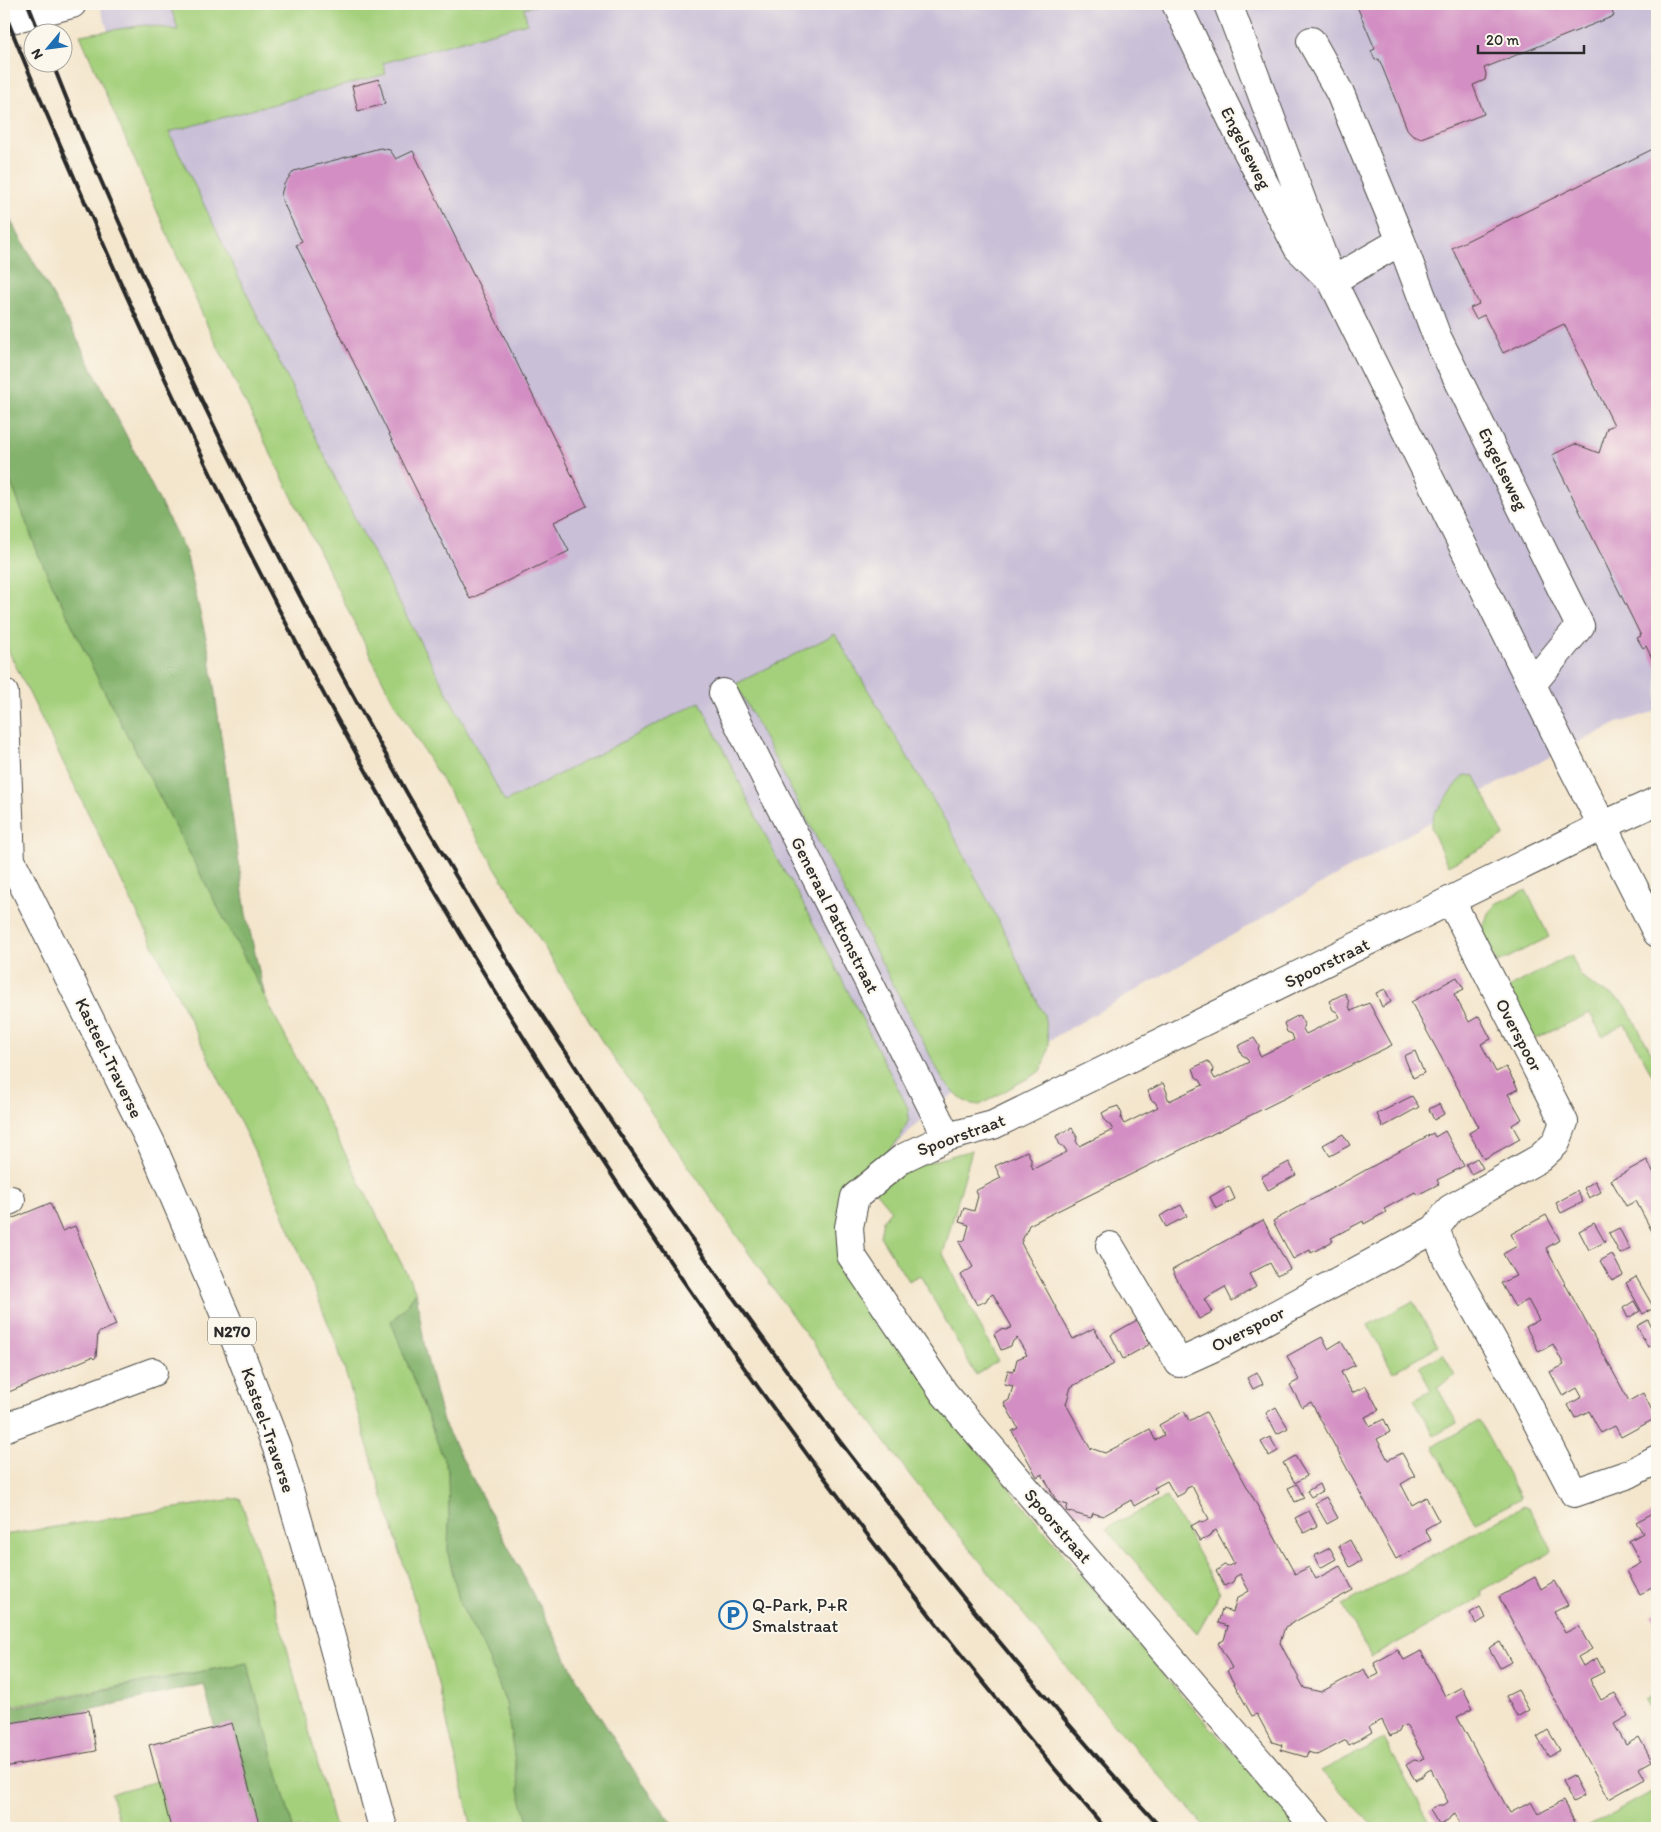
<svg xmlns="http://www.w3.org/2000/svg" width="1661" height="1832" viewBox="0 0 1661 1832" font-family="Itim,sans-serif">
  <rect width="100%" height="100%" fill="#fbf7ec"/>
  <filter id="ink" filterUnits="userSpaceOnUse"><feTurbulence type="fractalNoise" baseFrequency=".02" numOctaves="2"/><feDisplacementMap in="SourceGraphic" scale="10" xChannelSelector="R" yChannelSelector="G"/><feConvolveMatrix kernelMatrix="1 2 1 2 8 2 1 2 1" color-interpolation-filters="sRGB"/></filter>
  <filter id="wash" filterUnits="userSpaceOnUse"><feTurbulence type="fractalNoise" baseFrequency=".0096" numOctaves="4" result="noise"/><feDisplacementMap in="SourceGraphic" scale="20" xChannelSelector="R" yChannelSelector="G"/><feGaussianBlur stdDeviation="1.12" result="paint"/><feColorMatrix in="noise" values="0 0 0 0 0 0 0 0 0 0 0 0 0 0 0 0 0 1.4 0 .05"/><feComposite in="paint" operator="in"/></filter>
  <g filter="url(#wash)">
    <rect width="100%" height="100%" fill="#f4e6cd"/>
    <path fill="#c9bfd7" d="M99 4H1657V711L1618 723 1500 782 936 1105 766 1274 604 1026 125 81Z"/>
    <path fill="#a4d07c" stroke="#687e54" d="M170 4H542L524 8 527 23 383 63 386 74 169 132 355 519 505 802 700 702 779 863 797 892 908 1108 909 1119 900 1138 855 1190 839 1216 838 1265 844 1281 850 1278 972 1443 1167 1679 1301 1828H1206L1106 1715 912 1478 796 1321 603 1043 392 699 207 325 80 35 145 25 178 30Z
      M4 464 39 556 99 681 265 997 416 1292 404 1309 391 1321 448 1470 449 1521 448 1553 460 1604 485 1650 506 1703 520 1794 530 1828H472L432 1658 337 1345 274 1191 4 642Z
      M835 634 952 832 1007 937 1018 962 1044 1015 1049 1044 1045 1062 1039 1072 980 1105C961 1104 955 1093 943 1080L736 684Z
      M1464 775 1475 776 1504 836 1448 866 1431 828 1434 814Z
      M1526 890 1549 937 1498 963 1484 943 1483 928 1488 913 1497 903Z
      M1571 955 1580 975 1596 988 1614 996 1625 1004 1657 1063V1084L1625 1024 1602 1036 1590 1013 1535 1039 1508 988Z
      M972 1150 943 1254 998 1361 976 1375 920 1275 908 1281 880 1236 883 1220 891 1210 875 1191 905 1169Z
      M1413 1301 1438 1346 1393 1372 1368 1325Z
      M1443 1354 1455 1376 1437 1387 1457 1423 1434 1436 1414 1399 1431 1390 1419 1367Z
      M1479 1421 1521 1498 1475 1523 1433 1446Z
      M1167 1497 1220 1593 1197 1633 1106 1528Z
      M240 1498 277 1611 335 1828H293L247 1663 4 1707V1535Z
      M1524 1506 1529 1508 1551 1547 1552 1551 1550 1553 1481 1591 1483 1596 1371 1657 1343 1605Z
      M1657 1693V1723L1645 1700Z
      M1384 1739 1433 1828H1376L1321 1771Z
      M158 1781 171 1828H121L111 1793Z
      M1657 1789V1828H1586Z"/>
    <path fill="#83b26c" stroke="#576e4c" d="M4 209 74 333 186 553 209 651 246 914 265 997 99 681 39 556 4 464Z
      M416 1292 426 1355 443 1422 583 1690 640 1780 676 1828H530L520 1794 506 1703 485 1650 460 1604 448 1553 449 1521 448 1470 391 1321 404 1309Z
      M247 1663 293 1828H260L232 1723 215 1728 204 1684 89 1710 4 1724V1709Z"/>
    <g id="blocks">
      <path fill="#d38fc3" d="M1356 4H1609L1614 16 1484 68 1486 74 1485 80 1473 85 1484 114 1421 138 1413 136 1408 131 1379 59 1375 60 1371 51 1375 49Z
        M379 79 385 104 358 111 352 86Z
        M1657 147V669L1646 646 1643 648 1637 638 1641 636 1552 455 1575 444 1599 453 1607 428 1614 425 1564 324 1503 353 1484 315 1476 319 1470 308 1479 304 1452 248Z
        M380 148 390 150 396 159 413 151 587 506 554 522 569 551 470 599 296 245 302 242 282 200 281 195 284 184 294 171Z
        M1457 977 1464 989 1454 994 1469 1022 1479 1016 1491 1039 1481 1044 1496 1072 1506 1067 1518 1089 1508 1094 1522 1119 1512 1125 1520 1139 1484 1159 1469 1133 1479 1127 1411 1002Z
        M1385 989 1391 1002 1382 1007 1376 993Z
        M1345 993 1349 1002V1006L1351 1011 1369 1003 1392 1045 1029 1225 1021 1243 1073 1339 1094 1328 1114 1364 1071 1387 1066 1404 1090 1448 1105 1453 1150 1429 1155 1440 1164 1435 1159 1425 1184 1411 1189 1421 1206 1412 1295 1574 1309 1567 1316 1579 1340 1566 1353 1590 1285 1627 1280 1643 1304 1688 1321 1692 1364 1669 1369 1679 1379 1674 1374 1663 1398 1650 1404 1660 1421 1651 1445 1696 1462 1687 1473 1708 1457 1717 1510 1813 1531 1802 1538 1814 1563 1801 1576 1824 1568 1828H1463L1455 1814 1450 1817 1448 1821 1439 1825 1430 1810 1439 1805H1444L1448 1802 1431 1769 1426 1772 1423 1776 1415 1780 1406 1765 1414 1760 1419 1761 1424 1758 1406 1725 1401 1727 1399 1732 1390 1736 1382 1720 1369 1727 1372 1732 1360 1739 1349 1745 1346 1740 1318 1755 1308 1752 1306 1757 1281 1750 1282 1745 1272 1742 1257 1714 1252 1716 1227 1671 1232 1668 1218 1643 1224 1640 1228 1626 1218 1623 1222 1609 1233 1612 1237 1598 1249 1591 1240 1574 1235 1577 1233 1582 1224 1586 1216 1571 1224 1565 1229 1566 1234 1563 1216 1530 1211 1533 1209 1537 1200 1541 1191 1526 1200 1521 1204 1522 1209 1519 1192 1486 1187 1488 1184 1493 1176 1497 1167 1481 1154 1488 1157 1493 1134 1506 1131 1500 1103 1516 1093 1513 1091 1518 1066 1511 1068 1505 1057 1502 1042 1474 1037 1477 1012 1431 1018 1428 1004 1403 1009 1400 1013 1386 1004 1384 1008 1370 1014 1371 1017 1359 1027 1355 1017 1338 1013 1341 1011 1346 1001 1350 994 1334 1001 1329 1006 1330 1012 1327 993 1294 988 1297 986 1301 977 1305 961 1275 973 1267 959 1242 965 1240 969 1225 959 1222 964 1208 974 1211 978 1196 975 1191 1001 1178 995 1166 1027 1151 1031 1159V1164L1033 1169 1067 1152 1064 1147 1060 1145 1056 1136 1072 1128 1077 1137 1076 1141 1079 1146 1113 1130 1110 1125 1106 1122 1102 1113 1109 1109 1118 1106 1122 1114 1121 1119 1124 1124 1158 1107 1155 1102 1151 1100 1148 1091 1163 1083 1167 1092V1096L1169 1101 1203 1085 1200 1080 1196 1077 1193 1068 1208 1061 1213 1069 1212 1074 1215 1079 1249 1062 1246 1057 1242 1055 1238 1046 1254 1038 1259 1046 1258 1051 1260 1056 1294 1040 1292 1034 1287 1032 1284 1023 1299 1015 1304 1024 1303 1029 1306 1034 1340 1017 1337 1012 1333 1010 1329 1001Z
        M1415 1051 1424 1073 1413 1078 1404 1056Z
        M1412 1096 1419 1107 1383 1127 1377 1114Z
        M1439 1104 1444 1114 1434 1120 1429 1109Z
        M1445 1131 1464 1166 1437 1180 1439 1184 1417 1195 1415 1192 1384 1209 1386 1212 1364 1224 1363 1221 1331 1238 1333 1241 1311 1253 1310 1250 1293 1259 1273 1221 1433 1133 1435 1137Z
        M1343 1134 1350 1145 1330 1156 1323 1145Z
        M1477 1158 1483 1168 1471 1174 1466 1164Z
        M1647 1160 1655 1175 1657 1174V1241L1636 1201 1626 1206 1611 1180Z
        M1289 1162 1296 1175 1268 1190 1261 1177Z
        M1595 1181 1601 1192 1589 1198 1584 1188Z
        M1229 1186 1235 1199 1216 1209 1210 1197Z
        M1577 1191 1583 1202 1561 1213 1556 1203Z
        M50 1203 62 1231 75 1226 116 1325 98 1333 96 1357 94 1359 92 1357 4 1394V1222Z
        M1181 1205 1187 1216 1166 1227 1160 1216Z
        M1546 1215 1560 1240 1546 1248 1569 1291 1629 1401 1643 1393 1656 1418 1621 1437 1615 1426 1601 1433 1589 1411 1575 1418 1568 1405 1582 1397 1577 1388 1563 1396 1550 1372 1564 1365 1553 1344 1539 1352 1526 1327 1539 1320 1528 1300 1515 1307 1501 1283 1516 1276 1503 1254 1517 1246 1511 1234Z
        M1263 1220 1290 1269 1277 1276 1270 1263 1249 1274 1256 1287 1232 1301 1225 1287 1204 1299 1212 1312 1199 1319 1172 1270Z
        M1594 1223 1605 1242 1589 1250 1579 1231Z
        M1619 1228 1630 1249 1620 1254 1609 1233Z
        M1612 1254 1623 1275 1612 1281 1600 1261Z
        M1636 1277 1654 1308 1643 1314 1626 1283Z
        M1634 1301 1640 1311 1628 1318 1623 1308Z
        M1137 1320 1150 1344 1123 1359 1111 1335Z
        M1648 1320 1657 1338V1342L1648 1347 1637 1326Z
        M1322 1337 1328 1349 1341 1341 1355 1365 1341 1372 1352 1393 1366 1386 1379 1410 1365 1417 1370 1426 1384 1419 1390 1432 1377 1439 1388 1460 1402 1453 1415 1476 1401 1484 1412 1505 1426 1497 1439 1521 1425 1529 1431 1540 1396 1559 1311 1402 1302 1407 1290 1385 1299 1380 1287 1356Z
        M1257 1372 1263 1384 1253 1389 1247 1378Z
        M1276 1407 1288 1428 1277 1434 1266 1413Z
        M1270 1437 1278 1451 1269 1456 1261 1442Z
        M1295 1456 1307 1476 1295 1483 1283 1463Z
        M1297 1484 1304 1498 1295 1502 1288 1488Z
        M1319 1484 1322 1491 1311 1497 1307 1491Z
        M1326 1497 1338 1518 1327 1524 1315 1503Z
        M1309 1511 1317 1526 1304 1533 1295 1518Z
        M1657 1511V1593L1654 1587 1640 1594 1627 1571 1641 1563 1629 1541 1643 1533 1636 1522Z
        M1350 1540 1361 1561 1350 1567 1339 1546Z
        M1330 1548 1336 1559 1320 1568 1314 1556Z
        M1535 1577 1541 1589 1554 1581 1568 1605 1554 1612 1565 1633 1579 1626 1585 1638 1592 1649 1578 1657 1583 1666 1597 1658 1604 1672 1590 1679 1601 1700 1615 1693 1628 1716 1614 1724 1626 1745 1639 1737 1652 1761 1639 1768 1645 1779 1609 1799 1499 1597Z
        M1480 1607 1486 1618 1476 1624 1470 1613Z
        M1657 1612V1626L1652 1615Z
        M1500 1642 1511 1662 1500 1668 1489 1648Z
        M1518 1690 1529 1710 1517 1717 1506 1696Z
        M89 1710 96 1751 4 1767V1724Z
        M232 1723 260 1828H171L149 1745Z
        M1548 1730 1560 1750 1549 1757 1537 1737Z
        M1573 1775 1584 1796 1573 1802 1562 1781Z"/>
    </g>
  </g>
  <g filter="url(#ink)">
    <use href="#blocks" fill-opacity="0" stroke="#494743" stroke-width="1"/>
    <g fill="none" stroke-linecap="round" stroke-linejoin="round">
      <defs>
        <path id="minor" d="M1176 4 1245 147 1298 248 1325 275
          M1228 4 1332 281 1570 762 1657 933
          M4 21 72 4
          M1311 41 1340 93 1401 241 1437 337 1580 626 1532 684
          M1332 281 1401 241
          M723 693 947 1137
          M1451 901 1564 1122 1556 1143 1540 1158 1450 1209 1435 1229 1447 1259 1515 1380 1574 1493 1629 1474 1657 1459
          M4 1203 11 1200
          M1110 1246 1179 1363 1223 1343 1435 1229
          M4 1428 153 1372
          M1316 1828 944 1393 851 1255 849 1227 855 1197 903 1158 947 1137 993 1125 1602 826 1657 801"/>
        <path id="major" d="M4 693 11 861
          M4 846 151 1143 231 1329 277 1448 319 1593 383 1828"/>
      </defs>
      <use href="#minor" stroke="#494743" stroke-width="30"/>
      <use href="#major" stroke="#494743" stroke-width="30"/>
      <use href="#minor" stroke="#fff" stroke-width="28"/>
      <use href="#major" stroke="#fff" stroke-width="28"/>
      <path stroke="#2b2b2b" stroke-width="4" d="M28 4 39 32
        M4 11C17 45 31 77 45 110 78 186 110 261 145 336 392 874 719 1379 1105 1828
        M52 62C65 95 78 128 92 160 182 369 284 574 396 773 414 807 435 840 454 873 568 1063 692 1246 825 1422 932 1562 1042 1698 1161 1828"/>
    </g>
  </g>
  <defs>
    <symbol id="parking-ring" viewBox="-11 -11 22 22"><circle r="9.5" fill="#fbf7ec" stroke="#1f6fb2" stroke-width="1.5"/><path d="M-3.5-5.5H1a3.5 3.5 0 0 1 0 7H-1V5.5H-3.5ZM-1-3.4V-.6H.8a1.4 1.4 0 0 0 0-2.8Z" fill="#1f6fb2"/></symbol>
  </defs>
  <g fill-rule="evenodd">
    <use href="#parking-ring" x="717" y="1599" width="32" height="32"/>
  </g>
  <g text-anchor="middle" stroke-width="4" stroke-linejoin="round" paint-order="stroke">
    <rect fill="#fbf7ec" stroke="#696865" stroke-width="1" x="208" y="1317.5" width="48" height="27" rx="4"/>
    <g font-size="16" font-weight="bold" fill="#2b2b2b">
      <text x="232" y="1337">N270</text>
    </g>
    <g font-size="18" fill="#2b2b2b" stroke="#fbf7ec">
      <text transform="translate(1246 148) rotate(63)" y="6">Engelseweg</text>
      <text transform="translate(1503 469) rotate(64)" y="6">Engelseweg</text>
      <text transform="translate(835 915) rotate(63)" y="6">Generaal Pattonstraat</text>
      <text transform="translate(1327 963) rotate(-26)" y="6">Spoorstraat</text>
      <text transform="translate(1519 1035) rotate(62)" y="6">Overspoor</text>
      <text transform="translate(109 1058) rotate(64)" y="6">Kasteel-Traverse</text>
      <text transform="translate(961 1135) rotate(-20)" y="6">Spoorstraat</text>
      <text transform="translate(1248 1329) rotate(-27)" y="6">Overspoor</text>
      <text transform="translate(268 1430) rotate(71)" y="6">Kasteel-Traverse</text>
      <text transform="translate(1058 1526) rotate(49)" y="6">Spoorstraat</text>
    </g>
    <g font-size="18" fill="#2b2b2b" stroke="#fbf7ec" text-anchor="start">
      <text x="752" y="1611">Q-Park, P+R<tspan x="752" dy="21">Smalstraat</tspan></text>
    </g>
  </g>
  <rect width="1661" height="1832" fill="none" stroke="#fbf7ec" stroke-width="20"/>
  <g transform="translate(48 48) rotate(241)"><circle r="24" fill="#fbf7ec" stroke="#a8a59f"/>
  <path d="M0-4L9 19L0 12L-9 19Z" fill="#1f6fb2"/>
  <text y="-8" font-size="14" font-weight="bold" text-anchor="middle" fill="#2b2b2b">N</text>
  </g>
  <path d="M1478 45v8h106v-8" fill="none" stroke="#2b2b2b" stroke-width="2.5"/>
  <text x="1486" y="45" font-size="15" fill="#2b2b2b" stroke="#fbf7ec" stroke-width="4" paint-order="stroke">20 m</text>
</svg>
